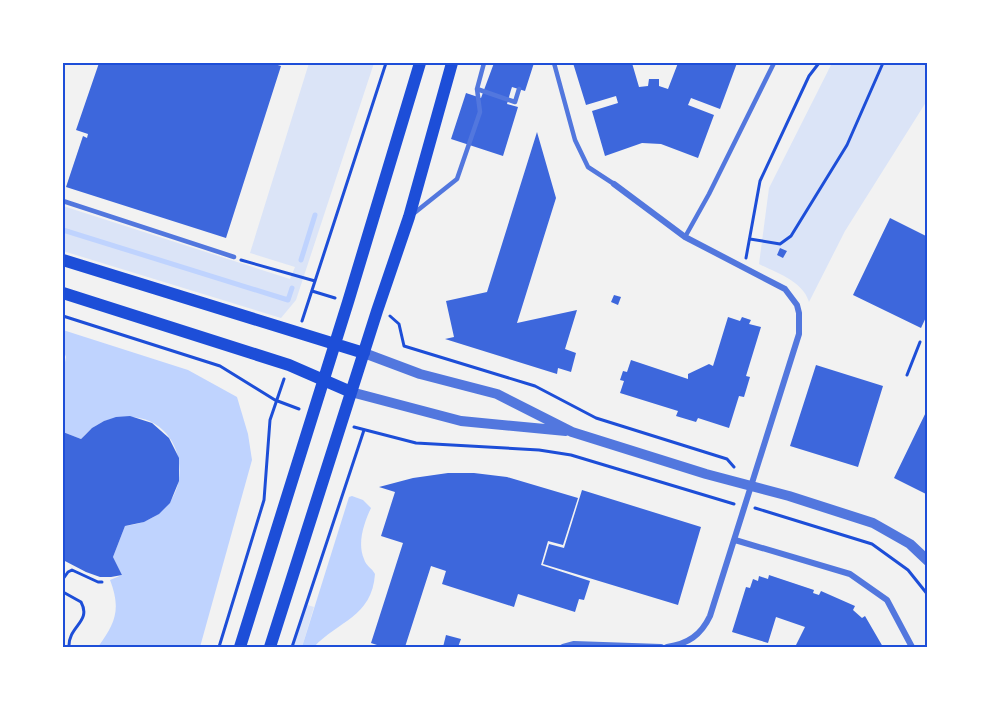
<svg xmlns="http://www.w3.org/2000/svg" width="991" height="710" viewBox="0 0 991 710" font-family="'Roboto Condensed',sans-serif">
  <rect width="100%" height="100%" fill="#f2f2f2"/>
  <path fill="#dbe4f7" d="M309 63H374L296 300 281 318 63 251V206L290 279 295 267 250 253Z
    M832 63H928V99L845 231 809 302C803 281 777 273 759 264L769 188Z
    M307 605 314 607 302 647H293Z"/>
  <path fill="#bfd3fe" d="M63 330 188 370 237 397 248 434 252 460 200 647H98C116 622 121 609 110 580L122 575 113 557 125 526C203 518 192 414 126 417 107 417 93 425 81 439L63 432V373L66 357 63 349Z
    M352 496 363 500 371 508C364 523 357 543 364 559 366 566 372 568 375 574 372 617 338 621 314 647H302L349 497Z"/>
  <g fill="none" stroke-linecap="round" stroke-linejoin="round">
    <path stroke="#bfd3fe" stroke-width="5" d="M63 230 288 300 292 288
      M301 260 315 215"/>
  </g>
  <path fill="#3d67dc" d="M99 63H271L281 66 226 238 66 187 83 136 87 138 88 134 76 130Z
    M494 63H534L525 91 512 87 511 90 507 104 518 107 503 156 451 139 466 93 481 98Z
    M573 63H632L639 87 648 86 649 79H659V86L668 89 678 63H737L720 109 691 98 688 105 714 115 698 158 661 144 642 143 605 156 592 111 618 103 616 96 586 105Z
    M537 132 556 198 517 323 577 310 565 349 576 353 571 372 558 368 557 374 445 339 454 337 446 301 487 292Z
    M890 218 928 237V313L921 328 853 295Z
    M780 248 787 251 783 258 777 255Z
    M614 295 621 297 618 305 611 302Z
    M728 317 740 321 742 317 751 320 749 324 761 327 746 376 750 377 744 397 739 396 729 428 698 418 696 422 676 416 678 411 620 393 624 381 620 380 623 371 627 372 631 360 688 379V374L709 364 713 366Z
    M816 365 883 386 858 467 790 446Z
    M928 408V495L894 478Z
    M130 416 152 423 169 438 179 458V481L170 503 159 514 144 522 125 526 113 557 122 575 111 577H100L86 572 63 560V432L81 439 92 428 104 421 116 417Z
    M448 473H474L507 477 578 498 563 545 548 541 541 565 590 581 584 600 579 599 575 612 518 594 514 607 442 584 446 571 431 566 405 647H383L371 643 403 543 381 536 395 492 379 487 413 478Z
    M582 490 701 527 678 605 543 564 549 544 564 548Z
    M769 575 814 590 813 593 819 595 821 591 855 606 853 610 862 618 865 616 883 647H800L796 645 805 627 776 617 768 643 732 632 746 587 750 588 753 579 758 581 759 576 768 579Z
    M446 635 461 639 458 647H443Z"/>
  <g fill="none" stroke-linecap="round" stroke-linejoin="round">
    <path stroke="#1d4ed8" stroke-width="3" d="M750 239 780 244 791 236 847 145 883 63
      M746 258 760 181 809 76 819 63
      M241 260 315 281
      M312 291 335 298
      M63 316 220 366 275 400 299 409
      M390 316 399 324 404 346 535 386 596 418 727 459 734 467
      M302 321 386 63
      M63 361V365
      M907 375 920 342
      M354 427 416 443 539 450 571 455 734 504
      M755 508 872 544 908 570 928 595
      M63 579 68 572 72 570 98 582H102
      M63 592 81 602C92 622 68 626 69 647
      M219 647 264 500 270 420 284 379
      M292 647 364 430"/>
    <path stroke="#5277de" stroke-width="4.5" d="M554 63 575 140 588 167 614 184
      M477 89 515 102 519 89
      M63 201 234 257
      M413 214 457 179 480 112 477 89 484 63
      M685 237 709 194 774 63"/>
    <path stroke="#5277de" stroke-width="6" d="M614 184 685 237 785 289 797 305 799 313V334L710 616C701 635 688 644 667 647
      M735 540 850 574 887 600 912 647
      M563 647 574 644 661 647"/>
    <path stroke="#5277de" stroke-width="10" d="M364 353 420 374 497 394 572 432 706 474 789 496 873 523 910 544 928 561
      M351 392 461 421 566 431"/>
    <path stroke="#1d4ed8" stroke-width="12" d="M63 260 364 353
      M63 293 289 365 351 392
      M240 647 348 302 420 63
      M270 647 377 311 409 217 452 63"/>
  </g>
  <rect width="991" height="710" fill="none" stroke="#ffffff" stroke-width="129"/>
  <rect x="64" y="64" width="862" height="582" fill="none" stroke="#1d4ed8" stroke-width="2"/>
</svg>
